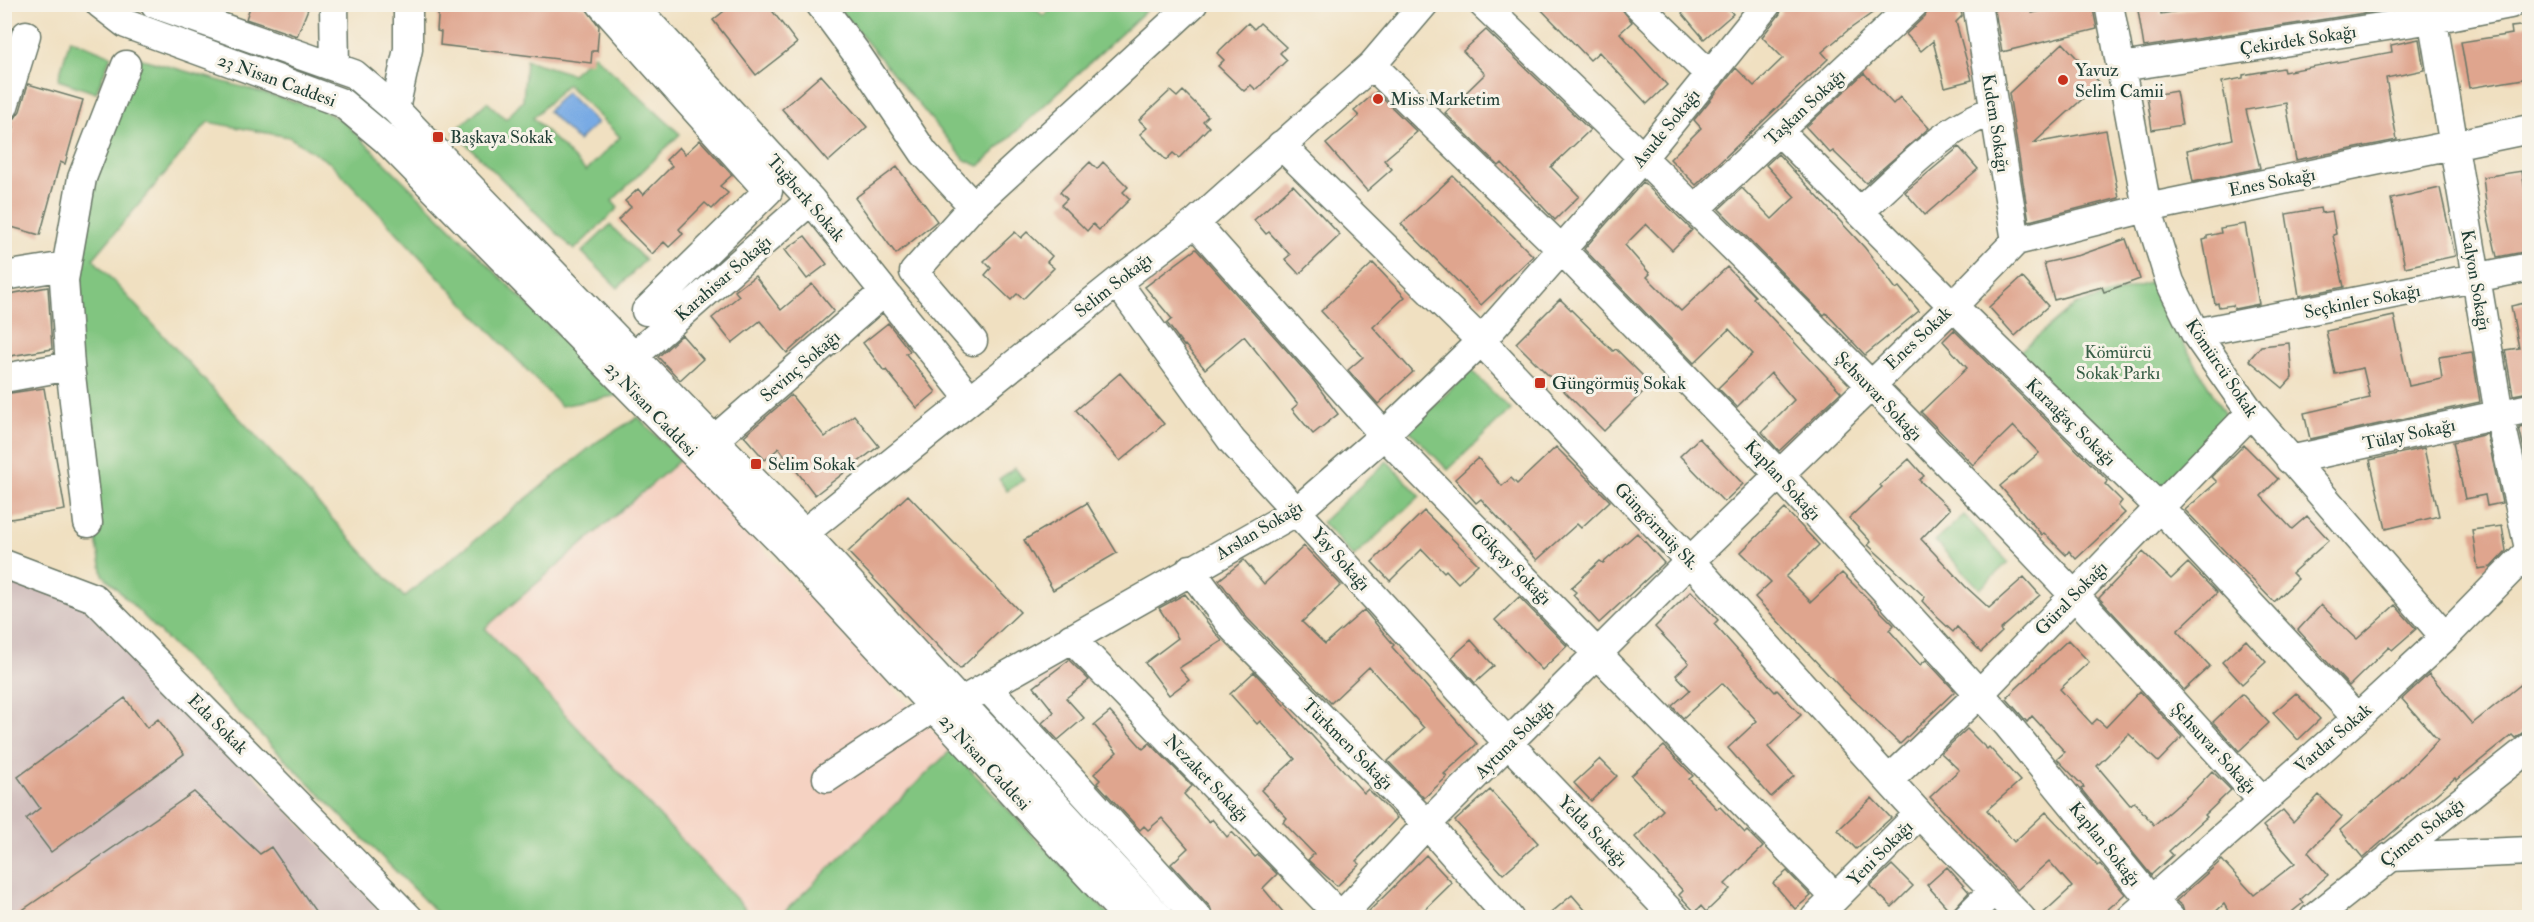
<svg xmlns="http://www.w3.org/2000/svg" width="2534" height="922" viewBox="0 0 2534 922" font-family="'IM FELL Double Pica',serif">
  <rect width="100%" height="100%" fill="#f7f3e8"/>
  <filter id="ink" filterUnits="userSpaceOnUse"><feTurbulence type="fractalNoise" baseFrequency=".0167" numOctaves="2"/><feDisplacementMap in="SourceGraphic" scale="12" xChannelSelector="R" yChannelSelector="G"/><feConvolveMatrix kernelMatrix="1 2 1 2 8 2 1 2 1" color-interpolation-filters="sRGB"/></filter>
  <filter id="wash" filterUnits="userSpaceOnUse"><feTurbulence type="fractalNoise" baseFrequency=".008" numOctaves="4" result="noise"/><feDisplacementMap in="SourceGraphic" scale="24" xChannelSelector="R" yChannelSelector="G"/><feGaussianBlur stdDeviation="1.35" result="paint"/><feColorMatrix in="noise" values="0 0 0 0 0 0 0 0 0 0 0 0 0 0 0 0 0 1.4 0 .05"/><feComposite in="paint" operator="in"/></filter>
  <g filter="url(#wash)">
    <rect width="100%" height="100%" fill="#f0e0c1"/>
    <path fill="#f5d2c2" d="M680 460 951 750 778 917H753L485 627Z"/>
    <path fill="#d1bfbd" d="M4 565 94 602 387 917H5Z"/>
    <path fill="#81c580" stroke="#50815a" stroke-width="1.5" fill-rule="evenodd" d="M836 5H1030L1044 16 1055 5H1152L979 166 965 160Z
      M70 39 111 56 96 93 58 80Z
      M594 55 680 134 612 201 618 208 574 250 454 132 487 102 506 119 523 101 526 60 572 74ZM567 84 620 137 586 171 533 118Z
      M139 58 320 109 344 122 619 395 561 406 332 164 289 137 208 122 93 259 404 597 598 441 638 417 680 460 485 628 753 917H441L103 575 92 520 71 300 93 188Z
      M610 225 645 260 618 288 582 252Z
      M2152 282 2155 294 2228 420 2157 491 2013 357 2075 305Z
      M1471 370 1510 410 1448 470 1409 430Z
      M1387 461 1420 496 1354 557 1322 522Z
      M1015 468 1024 480 1007 491 999 479Z
      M1964 515 2008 562 1980 589 1935 541Z
      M951 750 1111 917 778 918Z"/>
    <path fill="#78aae4" stroke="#4c748c" stroke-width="1.5" d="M566 92 597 123 578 141 548 111Z"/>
    <g id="blocks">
      <path fill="#dfa58e" d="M251 4H310L297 36 246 19Z
        M439 4H564L585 7 599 26 597 51H592L591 63 440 45 441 32 437 31Z
        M733 4H767L797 43 756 75 713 20Z
        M1536 4H1618L1632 22 1620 33 1667 85 1647 104 1599 52 1590 60Z
        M1692 4H1725L1733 14 1704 39 1682 13Z
        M1783 4H1885L1847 31 1822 52 1828 59 1696 185 1670 159 1701 128 1694 120 1736 68 1754 86 1783 58 1762 37 1780 14Z
        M1930 4H1956L1961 11 1962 16 1956 22 1972 80 1945 87 1933 41 1921 51 1906 34 1925 16Z
        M1994 4H2030L2032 13 2073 4H2092L2097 29 2002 52Z
        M2137 4H2159L2161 14 2202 7V4H2377V11L2144 47Z
        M1248 23 1254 29 1260 23 1286 47 1280 53 1287 60 1256 90 1251 85 1244 91 1218 66 1224 60 1217 53Z
        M2529 25V78L2469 88 2461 42 2512 34 2511 27Z
        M1486 30 1590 130 1551 167 1579 196 1555 220 1502 163 1499 166 1445 113 1485 74 1463 51Z
        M2419 39 2424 70 2386 78 2397 140 2296 160 2286 103 2246 110 2260 168 2193 182 2187 150 2233 139 2222 82 2243 78V75L2283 68 2284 72 2392 52 2391 45Z
        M2063 43 2100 83 2034 143 2106 130 2119 198 2029 221 2009 93Z
        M1864 73 1893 104 1900 97 1929 128 1866 183 1833 151 1830 153 1806 127Z
        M821 75 867 127 828 162 782 109Z
        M28 84 83 100 65 164 60 162 40 235 4 225V160L14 127 4 125V122L15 118 20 111Z
        M1170 91 1177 97 1183 91 1208 116 1203 121 1209 127 1179 158 1173 153 1166 160 1140 134 1147 128 1139 120Z
        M2176 91 2182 125 2152 130 2147 96Z
        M1376 92 1417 132 1384 160 1392 169 1367 191 1326 144 1359 116 1354 111Z
        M700 140 732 175 720 186 728 193 712 209 705 203 679 229 683 234 669 247 664 242 652 254 618 220 631 207 625 201 638 189 643 195 672 166 666 160 679 147 685 154Z
        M1959 147 1978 169 1925 215 1905 192Z
        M1778 154 1865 248 1896 289 1899 287 1919 311 1865 355 1826 313 1824 315 1719 209 1742 188 1772 219 1795 197 1766 165Z
        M1090 162 1097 169 1103 162 1128 187 1123 192 1130 199 1099 230 1093 224 1087 231 1061 205 1067 199 1060 192Z
        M897 167 937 221 896 254 855 198Z
        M2522 171 2527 203 2529 202V251L2497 257 2487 212 2483 177Z
        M1453 176 1533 256 1481 305 1401 224Z
        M1643 182 1692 230 1672 250 1646 224 1625 245 1650 274 1647 277 1681 311 1727 267 1755 296 1753 298 1841 392 1779 451 1762 432 1794 400 1771 373 1737 407 1718 388 1753 354 1729 329 1694 363 1584 249Z
        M1293 185 1340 235 1299 274 1285 259 1290 255 1269 232 1266 234 1254 220Z
        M2440 188 2455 256 2405 267 2391 199Z
        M2320 208 2321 213 2332 211 2336 234 2333 235 2344 287 2299 296 2286 214Z
        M2245 224 2259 304 2234 309 2233 305 2219 307 2218 303 2215 304 2203 240 2207 239V236L2221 233 2220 228Z
        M1015 232 1021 238 1027 232 1052 256 1047 262 1054 268 1023 299 1017 294 1011 300 985 275 991 268 984 261Z
        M805 236 827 264 807 279 785 250Z
        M2126 239 2140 279 2104 292 2102 287 2054 300 2044 263 2080 255Z
        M1196 249 1314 381 1338 414 1313 434 1292 409 1298 404 1244 336 1205 369 1185 345 1184 346 1167 323 1172 319 1145 287Z
        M1373 263 1405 297 1373 327 1413 372 1378 404 1348 370 1363 357 1321 311Z
        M755 276 781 310 812 284 834 311 787 353 760 321 732 343 712 318 739 296 735 291Z
        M2022 277 2048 306 2015 336 1989 307Z
        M48 287 52 349 4 357V295Z
        M1560 299 1613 351 1616 349 1651 384 1604 431 1516 343Z
        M2529 302V392L2513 395 2505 350 2519 348 2511 306Z
        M2394 316 2409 386 2442 379 2439 357 2472 352 2480 402 2310 439 2304 413 2370 398 2363 368 2335 374 2326 331Z
        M888 323 910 351 906 354 936 392 917 408 886 370 884 371 863 343Z
        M1954 330 2097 470 2108 481 2105 484 2122 501 2118 506 2125 513 2076 559 2069 551 2066 555 2044 533 2042 535 2000 486 2039 453 2013 426 1973 465 1921 412 1967 368 1943 341Z
        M682 335 703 359 680 380 658 357Z
        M2289 343 2292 378 2283 388 2249 360 2261 346Z
        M1120 373 1164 424 1120 461 1076 410Z
        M44 388 65 510 4 520V394Z
        M791 395 825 437 854 415 879 446 815 495 779 448 765 460 744 436Z
        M2529 425V471L2519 427Z
        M2487 434 2502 503 2487 506 2485 495 2465 499 2453 442Z
        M1699 438 1743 484 1724 502 1680 456Z
        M2244 445 2278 479 2261 496 2292 529 2307 516 2329 540 2292 573 2298 579 2274 602 2185 510 2217 482 2212 477Z
        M1556 447 1610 501 1581 528 1577 524 1537 560 1481 499 1476 503 1455 479 1478 458 1502 486 1511 478 1517 484Z
        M2424 448 2439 516 2386 529 2370 460Z
        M1909 459 1924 476 1919 480 1950 509 1921 539 1965 586 1989 608 2024 577 2040 595 2000 630 2002 632 1981 652 1957 627 1953 632 1938 618 1922 601 1925 597 1868 545 1871 542 1849 518 1882 487 1880 485Z
        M908 495 1020 612 960 669 848 552Z
        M1087 503 1117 553 1053 590 1024 540Z
        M1785 509 1819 545 1786 577 1811 602 1842 573 1894 625 1889 630 1920 665 1926 660 1955 691 1900 744 1840 687 1755 597 1771 582 1741 552Z
        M1424 511 1478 564 1458 583 1446 570 1444 572 1422 549 1390 581 1372 562Z
        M2502 526 2506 551 2491 567 2478 569 2472 530Z
        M1637 533 1664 563 1599 623 1573 595 1576 592 1571 588 1600 561 1603 563Z
        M1304 546 1341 585 1302 622 1325 644 1364 610 1394 645 1392 647 1477 744 1444 774 1447 777 1424 798 1388 761 1424 728 1369 667 1331 703 1247 618 1219 580 1244 560 1264 584Z
        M2143 552 2171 579 2188 563 2217 593 2177 631 2210 666 2184 690 2099 598Z
        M1691 591 1718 620 1714 624 1775 692 1777 690 1801 715 1768 747 1794 776 1771 797 1728 748 1757 721 1722 683 1683 718 1672 706 1690 690 1676 675 1689 663 1655 627Z
        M1185 594 1222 641 1179 668 1189 680 1169 695 1145 663 1178 638 1159 608Z
        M1519 597 1567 646 1542 670 1495 620Z
        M2321 605 2357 639 2395 605 2416 629 2392 650 2389 647 2349 686 2298 630Z
        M1471 640 1494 666 1475 683 1452 657Z
        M2068 640 2089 662 2060 689 2092 724 2097 719 2106 727 2140 691 2182 737 2158 762 2129 734 2097 766 2130 805 2134 802 2154 825 2192 792 2212 771 2231 790 2205 815 2207 817 2169 851 2173 855 2151 875 2081 789 2084 787 2057 759 2065 752 2032 716 2027 722 2007 699 2009 697 2008 696Z
        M2246 640 2266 662 2242 684 2222 662Z
        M1069 660 1089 680 1066 698 1084 718 1058 740 1042 723 1054 712 1034 687Z
        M1254 672 1364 793 1368 789 1397 818 1356 861 1360 864 1337 886 1308 860 1314 854 1283 822 1287 818 1261 790 1295 759 1260 721 1257 724 1230 694Z
        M2429 674 2472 724 2529 678V728L2515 738 2512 735 2456 780 2455 778 2363 858 2340 830 2397 782 2438 740 2402 699Z
        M2296 693 2320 719 2298 740 2273 713Z
        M2242 694 2269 723 2239 751 2213 722Z
        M125 698 147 728 158 719 184 754 51 852 26 819 40 808 18 777Z
        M1110 712 1143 749 1150 743 1192 786 1184 794 1209 822 1212 819 1227 837 1232 832 1255 857 1258 855 1277 874 1263 888 1288 918H1214L1210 907 1171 864 1188 848 1162 818 1148 830 1144 826 1140 830 1097 783 1100 780 1094 774 1117 752 1094 725Z
        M1967 729 1987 749 1989 747 2020 781 1987 810 2014 842 2046 812 2098 866 2100 864 2125 894 2098 918H2038L2072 887 2049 861 2017 890 1930 797 1959 770 1941 753Z
        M1664 746 1693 776 1689 779 1717 809 1720 807 1745 833 1747 831 1763 847 1725 884 1730 889 1706 912 1701 906 1695 912 1679 895 1683 891 1635 837 1663 810 1631 776Z
        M1600 759 1617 776 1591 801 1574 783Z
        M1490 790 1538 843 1503 874 1455 821Z
        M194 792 260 854 271 847 320 918H11Z
        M2319 795 2342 817 2308 852 2328 875 2300 900 2303 903 2284 918H2232L2224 904 2209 918H2186L2182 906 2176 901 2222 860 2254 895 2295 863 2263 826 2283 810 2293 822Z
        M1872 798 1891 818 1856 849 1838 830Z
        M1426 855 1452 883 1416 918H1362Z
        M1892 865 1913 886 1892 907 1870 886Z
        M1947 867 1969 892 1951 912 1927 885Z
        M1787 871 1811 896 1795 909 1773 883Z
        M1572 895 1592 918H1545Z"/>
    </g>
  </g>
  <g filter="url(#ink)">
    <use href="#blocks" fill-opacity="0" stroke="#687665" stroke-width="1.5"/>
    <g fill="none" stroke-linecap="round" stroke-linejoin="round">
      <defs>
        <path id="minor" d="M100 4 126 24 342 103 385 139 786 547 1128 918
          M155 4 354 74 395 109 804 533 1160 918
          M334 4 335 67
          M601 4 768 191 646 311
          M632 4 811 200 970 399
          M820 4 857 54 924 153 973 206 1193 4
          M1483 4C1685 196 1882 393 2073 594 2137 662 2199 732 2262 800
          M1637 4 1710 75
          M1977 4 2016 241
          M2109 4 2147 208 2170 282 2195 333 2251 413 2445 637
          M2430 4 2499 414 2530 553
          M1372 65 1562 250 1779 474 2007 724 2150 899 2170 918
          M2121 67 2433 19 2510 4
          M4 106 26 35
          M395 109 408 49V4
          M1780 132 1953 306 2160 508 2357 718
          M1281 145 1481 341 1690 561 1919 814 2021 918
          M973 206 914 272 973 341
          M1695 209 1914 4
          M1859 212C1899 177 1944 126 1994 111
          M1195 223 1384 435 1835 897
          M2016 241 2147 208 2530 129
          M4 276 66 266
          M1117 282 1232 441 1509 744 1676 918
          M2195 333 2530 267
          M634 356 811 200
          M70 366 88 523
          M4 378 70 366 64 280 82 178 126 65
          M715 439 884 292
          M2290 460 2530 408
          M789 545 1117 282 1195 223 1372 65 1424 4
          M4 564 94 598 409 918
          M1190 569 1234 629 1427 824 1509 918
          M1071 638 1342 918
          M987 687 1198 918
          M962 701 1297 511 1384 435 1481 341 1643 157 1767 4
          M827 778 934 707
          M1889 780 1979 694 2251 413
          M2390 857 2530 851
          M1339 918 1427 824 1690 561 1953 306 2016 241
          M1815 918 1919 814
          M1966 918 1994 890
          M2131 918 2357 718 2445 637 2528 552
          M2314 918 2530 747"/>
      </defs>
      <use href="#minor" stroke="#687665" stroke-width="31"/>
      <use href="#minor" stroke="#fff" stroke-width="28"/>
    </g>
  </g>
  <g fill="#c8321e" stroke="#f7f3e8" stroke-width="2">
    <circle cx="2063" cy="80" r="6"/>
    <circle cx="1378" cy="99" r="6"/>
    <rect x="432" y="131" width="12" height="12" rx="3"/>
    <rect x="1534" y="377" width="12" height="12" rx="3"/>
    <rect x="750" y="458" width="12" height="12" rx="3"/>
  </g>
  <g text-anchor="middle" stroke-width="6" stroke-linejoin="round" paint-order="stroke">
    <g font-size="18" fill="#1f3d34" stroke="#f7f3e8">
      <text transform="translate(2298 40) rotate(-9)" y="6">Çekirdek Sokağı</text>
      <text transform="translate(277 80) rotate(20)" y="6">23 Nisan Caddesi</text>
      <text transform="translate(1805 107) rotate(-43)" y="6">Taşkan Sokağı</text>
      <text transform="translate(1996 123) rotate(81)" y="6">Kıdem Sokağı</text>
      <text transform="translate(1666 128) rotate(-51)" y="6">Asude Sokağı</text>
      <text transform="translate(2272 182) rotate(-11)" y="6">Enes Sokağı</text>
      <text transform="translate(806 198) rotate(49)" y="6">Tuğberk Sokak</text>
      <text transform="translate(723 278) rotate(-41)" y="6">Karahisar Sokağı</text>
      <text transform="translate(2476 280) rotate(80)" y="6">Kalyon Sokağı</text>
      <text transform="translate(1113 285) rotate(-38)" y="6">Selim Sokağı</text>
      <text transform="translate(2362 301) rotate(-11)" y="6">Seçkinler Sokağı</text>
      <text transform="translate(1918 338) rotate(-43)" y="6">Enes Sokak</text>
      <text transform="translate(800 366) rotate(-41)" y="6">Sevinç Sokağı</text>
      <text transform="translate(2222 368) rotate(56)" y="6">Kömürcü Sokak</text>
      <text transform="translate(1879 396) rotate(46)" y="6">Şehsuvar Sokağı</text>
      <text transform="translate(651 409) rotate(46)" y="6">23 Nisan Caddesi</text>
      <text transform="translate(2071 422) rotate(44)" y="6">Karaağaç Sokağı</text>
      <text transform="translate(2409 434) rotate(-12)" y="6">Tülay Sokağı</text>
      <text transform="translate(1783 480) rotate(47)" y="6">Kaplan Sokağı</text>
      <text transform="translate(1657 526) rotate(46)" y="6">Güngörmüş Sk.</text>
      <text transform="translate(1259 530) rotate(-31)" y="6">Arslan Sokağı</text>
      <text transform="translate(1341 559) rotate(48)" y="6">Yay Sokağı</text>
      <text transform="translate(1511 564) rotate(45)" y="6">Gökçay Sokağı</text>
      <text transform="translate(2071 598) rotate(-46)" y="6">Güral Sokağı</text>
      <text transform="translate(218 724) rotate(45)" y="6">Eda Sokak</text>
      <text transform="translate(2333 738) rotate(-41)" y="6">Vardar Sokak</text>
      <text transform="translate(1514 739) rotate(-45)" y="6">Aytuna Sokağı</text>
      <text transform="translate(1348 744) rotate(45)" y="6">Türkmen Sokağı</text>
      <text transform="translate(2214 748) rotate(47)" y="6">Şehsuvar Sokağı</text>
      <text transform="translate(985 762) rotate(47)" y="6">23 Nisan Caddesi</text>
      <text transform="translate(1207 778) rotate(46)" y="6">Nezaket Sokağı</text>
      <text transform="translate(1593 831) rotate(46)" y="6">Yelda Sokağı</text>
      <text transform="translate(2422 832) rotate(-38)" y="6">Çimen Sokağı</text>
      <text transform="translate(2105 844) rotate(51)" y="6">Kaplan Sokağı</text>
      <text transform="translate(1880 853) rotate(-45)" y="6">Yeni Sokağı</text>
    </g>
    <g font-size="18" fill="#1f3d34" stroke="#f7f3e8" text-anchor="start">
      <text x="2075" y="76">Yavuz<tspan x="2075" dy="21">Selim Camii</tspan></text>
      <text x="1390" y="105">Miss Marketim</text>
      <text x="450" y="143">Başkaya Sokak</text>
      <text x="1552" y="389">Güngörmüş Sokak</text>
      <text x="768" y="470">Selim Sokak</text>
    </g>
    <g font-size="18" fill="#385f47" stroke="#f7f3e8">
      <text x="2118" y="358">Kömürcü<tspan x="2118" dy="21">Sokak Parkı</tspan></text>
    </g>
  </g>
  <rect width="2534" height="922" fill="none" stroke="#f7f3e8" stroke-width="24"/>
</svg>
